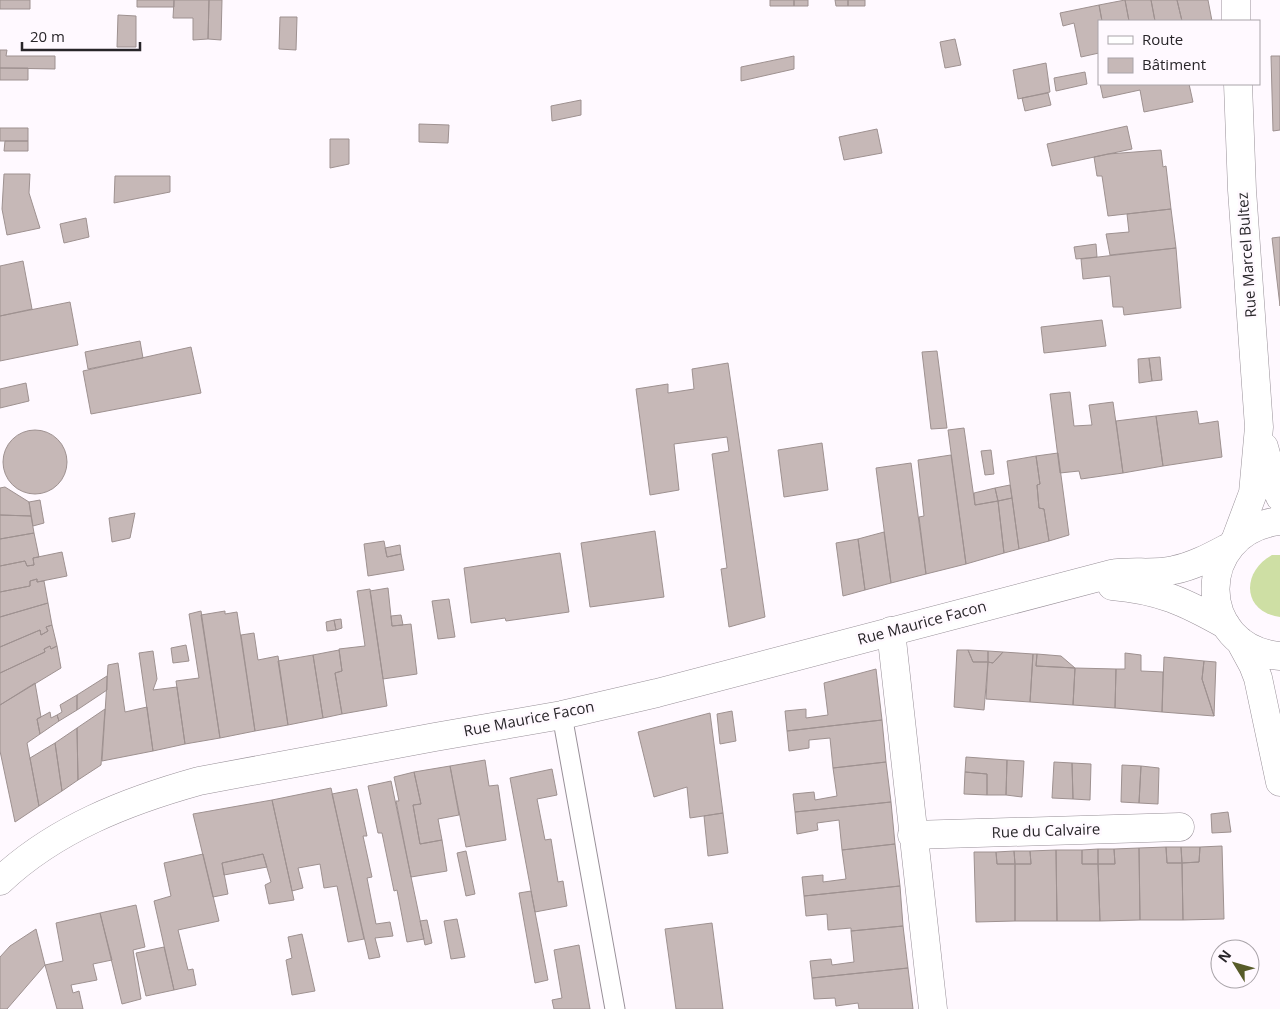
<svg xmlns="http://www.w3.org/2000/svg" width="1280" height="1009" viewBox="0 0 1280 1009" font-family="'Open Sans',sans-serif">
  <rect width="100%" height="100%" fill="#fff9ff"/>
  <path fill="#cedfa4" d="M1272 555H1280V617C1242 612 1241 572 1272 555Z"/>
  <path fill="#c6b8b7" stroke="#9e9190" d="M0 0H30V9H0Z
    M137 0H174V7H137Z
    M174 0H209L208 39 193 40V18H173Z
    M209 0H222L221 40 208 39Z
    M770 0H794V6H770Z
    M794 0H808V6H794Z
    M835 0H848V6H836Z
    M848 0H865V6H848Z
    M1125 0H1151L1155 21H1129Z
    M1125 0 1129 21H1102L1099 5Z
    M1151 0H1177L1182 21H1155Z
    M1177 0H1208L1212 21H1182Z
    M1099 5 1102 21H1099V53L1081 57 1074 23 1063 26 1060 13Z
    M118 15 136 16V47H117Z
    M280 17H297L296 50 279 49Z
    M955 39 961 65 945 68 940 42Z
    M0 50H7L6 56H55V69L0 68Z
    M794 56V69L741 81V67Z
    M1271 56H1280V130L1273 131Z
    M1046 63 1050 92 1018 99 1013 70Z
    M0 68H28V80H0Z
    M1085 72 1087 84 1056 91 1054 78Z
    M1100 84H1189L1193 102 1144 112 1140 90 1103 98Z
    M1048 93 1051 105 1025 111 1022 98Z
    M581 100V115L552 121 551 106Z
    M419 124 449 125 448 143 419 142Z
    M1127 126 1132 149 1052 166 1047 144Z
    M0 128H28V141H0Z
    M877 129 882 153 844 160 839 137Z
    M330 139H349V164L330 168Z
    M5 141H28V151H4Z
    M1161 150 1163 167 1166 166 1171 209 1108 216 1102 176H1097L1094 157 1108 154Z
    M4 174H30L29 193 40 228 7 235 2 209Z
    M115 176H170V192L114 203Z
    M1171 209 1176 248 1110 255 1106 234 1129 232 1127 214Z
    M86 218 89 237 64 243 60 224Z
    M1280 237V306L1272 238Z
    M1096 244 1097 257 1076 259 1074 247Z
    M1176 248 1181 308 1124 315 1123 307H1113L1110 276 1083 279 1081 259Z
    M23 261 32 309 0 316V266Z
    M70 302 78 345 0 361V316Z
    M1102 320 1106 346 1044 353 1041 327Z
    M140 341 143 358 88 369 85 352Z
    M191 347 201 393 91 414 83 371Z
    M937 351 947 428 931 429 922 352Z
    M1160 357 1162 380 1152 381 1149 358Z
    M1149 358 1152 381 1139 383 1138 359Z
    M728 363 765 617 729 627 721 569 727 568 712 454 729 451 727 437 674 444 679 490 650 495 636 389 668 384V393L694 389 692 369Z
    M26 383 29 401 0 408V389Z
    M1070 392 1074 426 1092 425 1089 405 1113 402 1123 473 1081 479 1079 471 1060 473 1050 394Z
    M1197 411 1199 424 1218 421 1222 457 1163 466 1156 416Z
    M1156 416 1163 466 1123 473 1116 421Z
    M964 428 975 505 998 501 1004 553 966 564 948 430Z
    M3 462a32 32 0 1 1 64 0a32 32 0 1 1-64 0Z
    M822 443 828 490 784 497 778 450Z
    M991 450 994 474 985 475 981 451Z
    M1058 453 1069 535 1049 541 1044 509 1039 508 1037 485 1040 484 1036 456Z
    M951 455 966 564 926 574 919 517 924 516 918 460Z
    M1036 456 1040 484 1037 485 1039 508 1044 509 1049 541 1019 549 1007 461Z
    M911 463 926 574 891 583 876 468Z
    M1010 485 1012 498 998 501 995 488Z
    M5 487 29 502 31 516 0 515V488Z
    M995 488 998 501 975 505 974 493Z
    M1012 498 1019 549 1004 553 998 501Z
    M40 500 44 523 33 526 29 502Z
    M135 513 130 538 112 542 109 518Z
    M0 515 31 516 34 533 0 539Z
    M655 531 664 597 590 607 581 543Z
    M884 532 891 583 865 590 858 539Z
    M34 533 39 557 33 558 34 565 27 566 25 561 0 566V539Z
    M858 539 865 590 843 596 836 543Z
    M384 541 387 557 401 554 404 570 368 576 364 544Z
    M400 545 401 554 387 557 385 548Z
    M62 552 67 576 37 582V579L30 581V586L0 592V566L25 561 27 566 34 565 33 558Z
    M560 553 569 612 506 621 505 618 471 623 464 568Z
    M37 579V582L44 581 48 603 0 617V592L30 586V581Z
    M388 588 392 626 411 624 417 674 383 679 370 591Z
    M370 589 387 706 342 714 335 673 342 671 339 649 365 646 357 591Z
    M449 599 455 637 438 639 432 601Z
    M48 603 52 625 46 627 48 631 41 635 40 630 0 647V617Z
    M201 611 220 738 185 744 176 681 199 678 189 614Z
    M225 611V614L237 612 255 731 220 738 201 615Z
    M401 615 403 625 392 626 391 616Z
    M341 619 342 628 336 630 334 620Z
    M334 620 336 630 327 631 326 622Z
    M52 625 57 646 51 649 50 646 44 649 45 652 0 673V647L40 630 41 635 48 631 46 627Z
    M254 633 258 660 278 656 288 725 255 731 241 635Z
    M186 645 189 661 173 663 171 648Z
    M50 646 51 649 57 646 61 668 0 705V673L45 652 44 649Z
    M339 650 342 671 335 673 342 714 323 718 313 655Z
    M957 650H968L973 662H988L984 710 954 707Z
    M968 650 988 651V662H973Z
    M153 651 157 679 153 690 177 687 185 744 153 751 139 653Z
    M988 651 1003 652 993 663 988 662Z
    M1003 652 1033 654 1030 702 986 699 988 662 993 663Z
    M1125 653 1141 655V671L1163 672 1162 712 1115 708 1116 669H1125Z
    M1033 654H1037L1036 666 1075 668 1073 705 1030 702Z
    M1037 654 1061 656 1075 668 1036 666Z
    M313 655 323 718 288 725 278 661Z
    M1164 657 1204 661 1202 679 1214 716 1162 712Z
    M1204 661 1216 662 1214 716 1202 679Z
    M118 663 125 712 147 707 153 751 102 761 108 665Z
    M1075 668 1116 669 1115 708 1073 705Z
    M876 669 882 720 787 731 785 711 806 709V718L828 715 824 683Z
    M107 676V690L77 710V695Z
    M35 683 41 717 37 719 40 734 27 743 39 806 15 822 0 751V705Z
    M77 695V710L59 721 57 715 62 712 60 705Z
    M105 709 101 765 78 780 77 728Z
    M732 711 736 741 720 744 717 714Z
    M50 712 51 718 57 715 59 721 40 734 37 719Z
    M710 713 723 813 690 818 687 787 654 797 638 732Z
    M882 720 886 762 833 768 830 738 809 740V748L789 751 787 731Z
    M77 728 78 780 62 791 55 743Z
    M55 743 62 791 39 806 30 758Z
    M966 757 1007 760 1006 795H987V774L965 772Z
    M485 760 489 786 498 785 506 840 466 847 450 766Z
    M1007 760 1024 761 1022 797 1006 795Z
    M886 762 891 802 795 812 793 794 814 792 815 800 837 796 833 768Z
    M1054 762 1072 763 1073 799 1052 798Z
    M1072 763 1091 764 1090 800 1073 799Z
    M1122 765 1141 766 1139 803 1121 802Z
    M450 766 459 815 438 819 442 840 420 844 413 805 421 804 414 772Z
    M1141 766 1159 768 1158 804 1139 803Z
    M552 769 557 795 537 799 545 840 551 839 558 882 563 881 567 906 535 912 510 778Z
    M414 772 421 804 413 805 420 844 442 840 447 871 411 877 396 801H399L394 777Z
    M965 772 987 774V795L964 794Z
    M391 781 424 939 407 942 397 890 394 891 382 833H378L368 786Z
    M331 788 364 939 348 942 337 886 324 888 320 864 298 868 303 888 292 891 272 800Z
    M357 789 367 836H363L372 877 367 878 376 924 390 922 393 936 375 938 380 957 369 959 332 794Z
    M272 800 294 900 269 904 265 885 271 882 263 854 222 863 228 894 213 897 193 814Z
    M891 802 895 844 842 850 839 820 817 823 818 830 797 834 795 812Z
    M1228 812 1231 832 1212 833 1211 814Z
    M723 813 728 853 708 856 704 816Z
    M895 844 900 886 804 896 802 877 823 875V882L846 879 842 850Z
    M1222 846 1224 919 1183 920 1182 863 1199 862 1200 847Z
    M1166 847 1167 863H1182L1183 920H1140L1139 848Z
    M1166 847H1181L1182 863H1167Z
    M1181 847H1200L1199 862 1182 863Z
    M1139 848 1140 920 1100 921 1098 864H1115L1114 849Z
    M1098 849V864H1082V850Z
    M1098 849H1114L1115 864H1098Z
    M1056 850 1057 921H1015V864H1031L1030 851Z
    M1056 850H1082V864H1098L1100 921H1057Z
    M466 851 475 894 466 896 457 853Z
    M1014 851H1030L1031 864H1015Z
    M1014 851 1015 864H997L996 852Z
    M974 852H996L997 864H1015V921L976 922Z
    M203 854 219 921 178 930 188 970 193 969 196 985 174 990 154 901 171 896 164 863Z
    M263 854 267 867 224 875 222 863Z
    M900 886 903 926 851 931V928L828 930 827 914 806 916 804 896Z
    M531 891 548 980 535 983 519 893Z
    M136 905 145 947 133 950 141 999 122 1004 100 913Z
    M100 913 112 960 93 964 97 980 71 985 73 993 79 991 83 1009H57L45 965 63 961 56 923Z
    M457 919 465 957 451 959 444 921Z
    M427 920 432 943 425 945 420 921Z
    M712 923 723 1009H676L665 929Z
    M903 926 908 968 812 978 810 961 831 959 832 965 854 962 851 931Z
    M36 929 45 965 7 1009H0V957L10 946Z
    M302 934 315 991 292 995 286 960 292 958 288 937Z
    M579 945 590 1009H554L552 1000 562 998 554 950Z
    M164 947 174 990 146 996 136 953Z
    M908 968 913 1009H859L858 1003 836 1006 835 998 814 999 812 978Z"/>
  <g fill="none" stroke-linecap="round" stroke-linejoin="round">
    <defs>
      <path id="lane" d="M562 715 615 1009"/>
      <path id="street" d="M1236 0V21
        M1264 447 1272 476 1280 497
        M1235 541 1253 493 1259 427 1242 190 1238 84
        M891 631 933 1009
        M912 835 1180 827"/>
      <path id="secondary" d="M1280 521C1193 531 1195 649 1280 656
        M1112 586C1160 590 1185 602 1226 625
        M1240 641 1253 665 1258 678 1280 782
        M0 881C55 829 127 801 199 781L435 737 562 715 657 693 1111 574C1132 570 1154 575 1174 570 1194 566 1212 556 1229 547"/>
    </defs>
    <use href="#lane" stroke="#989098" stroke-width="21"/>
    <use href="#street" stroke="#989098" stroke-width="29"/>
    <use href="#secondary" stroke="#989098" stroke-width="29"/>
    <use href="#lane" stroke="#fff" stroke-width="19"/>
    <use href="#street" stroke="#fff" stroke-width="28"/>
    <use href="#secondary" stroke="#fff" stroke-width="28"/>
  </g>
  <g text-anchor="middle" stroke-width="5" stroke-linejoin="round" paint-order="stroke">
    <g font-size="15" fill="#282529" stroke="#fff9ff">
      <text transform="translate(1247 255) rotate(-94)" y="5">Rue Marcel Bultez</text>
      <text transform="translate(922 623) rotate(-15)" y="5">Rue Maurice Facon</text>
      <text transform="translate(529 719) rotate(-11)" y="5">Rue Maurice Facon</text>
      <text transform="translate(1046 831) rotate(-2)" y="5">Rue du Calvaire</text>
    </g>
  </g>
  <rect x="1098" y="20" width="162" height="65" fill="#fff9ff" stroke="#a9a4a9"/>
  <rect x="1108" y="36" width="25" height="8" fill="#ffffff" stroke="#a9a4a9"/>
  <text x="1142" y="45" font-size="15" fill="#282529">Route</text>
  <rect x="1108" y="58" width="25" height="15" fill="#c6b8b7" stroke="#a9a4a9"/>
  <text x="1142" y="70" font-size="15" fill="#282529">Bâtiment</text>
  <g transform="translate(1235 964) rotate(307)"><circle r="24" fill="#fff9ff" stroke="#a9a4a9"/>
  <path d="M0-4L9 19L0 12L-9 19Z" fill="#575b29"/>
  <text y="-8" font-size="14" font-weight="bold" text-anchor="middle" fill="#282529">N</text>
  </g>
  <path d="M22 42v8h118v-8" fill="none" stroke="#282529" stroke-width="2.5"/>
  <text x="30" y="42" font-size="15" fill="#282529" stroke="#fff9ff" stroke-width="4" paint-order="stroke">20 m</text>
</svg>
